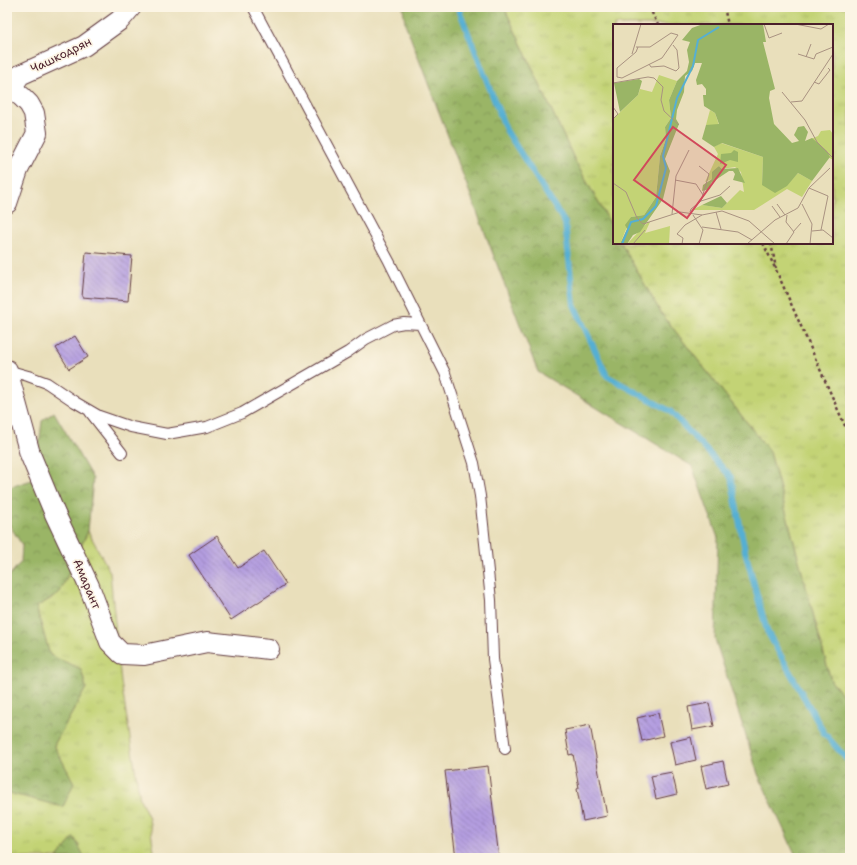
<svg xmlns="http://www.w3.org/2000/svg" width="857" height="865" viewBox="0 0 857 865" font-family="'Shantell Sans',sans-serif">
  <defs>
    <pattern id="grass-tufts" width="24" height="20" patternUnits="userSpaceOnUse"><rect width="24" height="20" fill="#c3d375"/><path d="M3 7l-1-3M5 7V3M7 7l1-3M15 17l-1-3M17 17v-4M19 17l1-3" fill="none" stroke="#a9b565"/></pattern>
    <pattern id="forest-crowns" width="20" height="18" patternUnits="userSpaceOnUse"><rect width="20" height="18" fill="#9ab566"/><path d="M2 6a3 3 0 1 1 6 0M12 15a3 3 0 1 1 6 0" fill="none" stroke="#809354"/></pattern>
    <pattern id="building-back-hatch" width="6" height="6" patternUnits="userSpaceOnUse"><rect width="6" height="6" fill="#b39de0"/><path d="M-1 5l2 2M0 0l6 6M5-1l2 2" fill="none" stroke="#947fb6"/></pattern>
  </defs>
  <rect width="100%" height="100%" fill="#fcf5e5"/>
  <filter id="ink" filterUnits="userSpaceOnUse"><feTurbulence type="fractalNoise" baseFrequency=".025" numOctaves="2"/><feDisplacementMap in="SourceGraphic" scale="8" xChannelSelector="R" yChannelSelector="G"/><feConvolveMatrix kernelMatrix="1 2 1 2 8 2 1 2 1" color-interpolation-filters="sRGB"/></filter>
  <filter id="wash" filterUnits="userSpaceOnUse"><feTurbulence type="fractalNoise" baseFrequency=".012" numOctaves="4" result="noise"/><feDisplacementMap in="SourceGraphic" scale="16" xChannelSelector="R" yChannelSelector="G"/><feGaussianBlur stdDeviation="0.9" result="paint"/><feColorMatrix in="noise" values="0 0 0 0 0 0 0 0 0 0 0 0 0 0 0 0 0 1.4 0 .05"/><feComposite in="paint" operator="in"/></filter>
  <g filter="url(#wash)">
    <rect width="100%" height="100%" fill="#e9dfbb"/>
    <path fill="url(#grass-tufts)" stroke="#867950" d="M504 7H850V703L831 681 770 452 661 313 621 243H832V25H614V230L575 161Z
      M88 531 110 572 121 682 140 799 149 818 155 858H7V795L9 793 74 784 54 745 86 688 81 669 50 656 36 607 59 594Z"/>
    <path fill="url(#forest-crowns)" stroke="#726a48" d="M403 7H504L575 161 614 230V243H621L661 313 770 452 831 681 850 703V858H797L758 774 715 639 718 538 692 466 538 372 405 23Z
      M54 412 93 479 88 531 59 594 36 607 50 655 81 669 86 688 54 745 74 783 63 807 9 793 7 795V578L21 562 22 545 7 521V488L35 479 42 421Z
      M74 837 85 858H57Z"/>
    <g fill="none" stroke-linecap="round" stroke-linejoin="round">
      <path stroke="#55afd3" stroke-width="6" d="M458 7 506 130 565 223 574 305 607 376 670 411 731 477 745 551 767 631 824 733 850 763"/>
    </g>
    <g id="blocks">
      <path fill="url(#building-back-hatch)" d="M86 252 132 256 128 301 82 297Z
        M75 336 88 357 69 369 56 348Z
        M217 536 238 568 264 551 286 584 231 620 189 555Z
        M709 703 714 726 692 730 688 707Z
        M658 713 663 736 642 741 637 718Z
        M590 725 607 816 583 821 577 789 579 788 573 754 569 755 565 730Z
        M691 737 696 760 675 765 670 742Z
        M723 761 728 784 706 789 701 766Z
        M488 766 499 858H456L445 771Z
        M672 772 677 794 656 799 651 776Z"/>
    </g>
  </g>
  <g filter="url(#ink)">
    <use href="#blocks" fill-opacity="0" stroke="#623c41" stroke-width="1"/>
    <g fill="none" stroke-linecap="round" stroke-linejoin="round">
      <defs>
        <path id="service" d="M253 7 389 261 445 373 474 463 480 496 491 600 493 659 505 749
          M7 370 28 376 47 383 75 402 99 416 131 427 167 434 207 427 242 413 348 352 366 339 393 325 404 323 420 324
          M90 412 122 453"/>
        <path id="minor" d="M7 88H11L22 97 29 104 34 113 37 133 18 170 7 203
          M11 88 20 75 84 46 120 20 131 7
          M7 370 30 454 55 514 89 586 110 642 122 654 144 655 207 642 269 649"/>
      </defs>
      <use href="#service" stroke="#623c41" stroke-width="12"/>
      <use href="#minor" stroke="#623c41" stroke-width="22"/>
      <path stroke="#623c41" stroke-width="2.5" stroke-dasharray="3 3" stroke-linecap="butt" d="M649 7 658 25
        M724 7 728 25
        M763 243 777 272 850 437
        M771 243 776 268"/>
      <use href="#service" stroke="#fff" stroke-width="10"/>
      <use href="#minor" stroke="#fff" stroke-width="20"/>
    </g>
  </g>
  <g text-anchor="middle" stroke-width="3.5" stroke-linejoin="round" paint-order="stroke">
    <g font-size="12" fill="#4a1f2b" stroke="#fcf5e5">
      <text transform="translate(61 55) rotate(-26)" y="4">Чашкодрян</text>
      <text transform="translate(87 584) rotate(67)" y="4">Амарант</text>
    </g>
  </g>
  <g transform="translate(613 24)">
    <rect width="220" height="220" fill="#e9dfbb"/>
    <path d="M46 51 64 57 56 76 58 94 52 103 53 115 47 132 43 173 31 191 18 193 7 220H0V95L25 71 27 65 39 68ZM97 86 102 89 106 101H93ZM217 106 220 110V136L191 118 205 112 208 107ZM108 119 150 133 149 161H174L185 149 199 157 189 173 174 165 141 186H79L89 181 109 184 127 166 131 168 128 148 122 143 109 145 106 142 99 155 92 158 105 130 101 123ZM35 198H37L32 209 57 202 56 220H14Z" fill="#c3d375"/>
    <path d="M90 0H150L153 18H150L162 65 157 67 156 74 161 100 179 119 186 117 181 111 185 103 191 102 195 108 192 117 199 114 214 127 217 133 199 157 185 149 174 162 162 169 149 161 150 133 109 119 101 123 89 115 93 101 106 100 102 89 91 82 90 71H93V65L89 60 84 61 83 56 89 39H82L79 47 72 52 71 68 64 86 63 95 66 100 52 135 57 147 50 175 27 208 20 211 14 220H7L14 205 12 201 18 193 31 191 43 173 47 132 53 115 52 103 58 94 56 76 64 57 74 47 76 38 74 26 77 18 69 16 79 4ZM26 55 29 57 25 71 7 88 1 59ZM121 126 125 128V138L117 136 107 140 108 130 118 129ZM106 142 109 145 125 144 132 159 120 156 122 150 120 147H116L98 159 97 165 89 167 90 161 99 155V148ZM108 172 114 179 109 184 89 181Z" fill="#9ab566"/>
    <path fill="none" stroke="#55afd3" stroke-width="2" d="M9 220 18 198 30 195 43 182 53 144 50 132 64 74 80 42 85 16 106 3"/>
    <path fill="none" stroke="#a99281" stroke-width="1" d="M151 0 156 14 169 9M182 0 208 5 216 0M23 23H37L58 9 65 11 49 34 9 54 4 53V44L23 28 25 23M19 30 28 0M185 30 201 35 203 30 220 23M193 33 198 20M36 40 38 43 51 42 63 47 66 44 64 26 60 21M201 58 206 60 217 46 215 44M0 59 35 53 41 54 50 63 48 76 51 87 66 101M169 68 192 96 204 118 220 134M178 78 189 77 220 30M0 83 5 90 0 95M62 156 83 160 90 171M0 159 13 168 24 194 30 200 67 188 89 191M196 164 215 172 208 206M88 177 107 171 117 162M164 180 172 191M189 180 199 200 197 220M159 182 167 193M77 188 78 185 88 177 96 150 86 142M103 188 108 205M59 190 63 152 76 126M80 191 90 206 86 220M89 203 125 208 139 216M199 207 210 206 220 214M180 208 188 199M20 220 32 206M69 220 70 214 64 210 72 201 89 191 109 187 136 197 162 220M134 220 162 196 185 184 196 164 217 144M173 220 181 208 173 198 174 191"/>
    <path fill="#d1495b" fill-opacity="0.15" stroke="#d1495b" stroke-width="2" d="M60 103 113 141 74 194 21 156Z"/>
    <rect width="220" height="220" fill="none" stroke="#4a1f2b" stroke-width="2"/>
  </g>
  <rect width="857" height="865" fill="none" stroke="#fcf5e5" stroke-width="24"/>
</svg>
